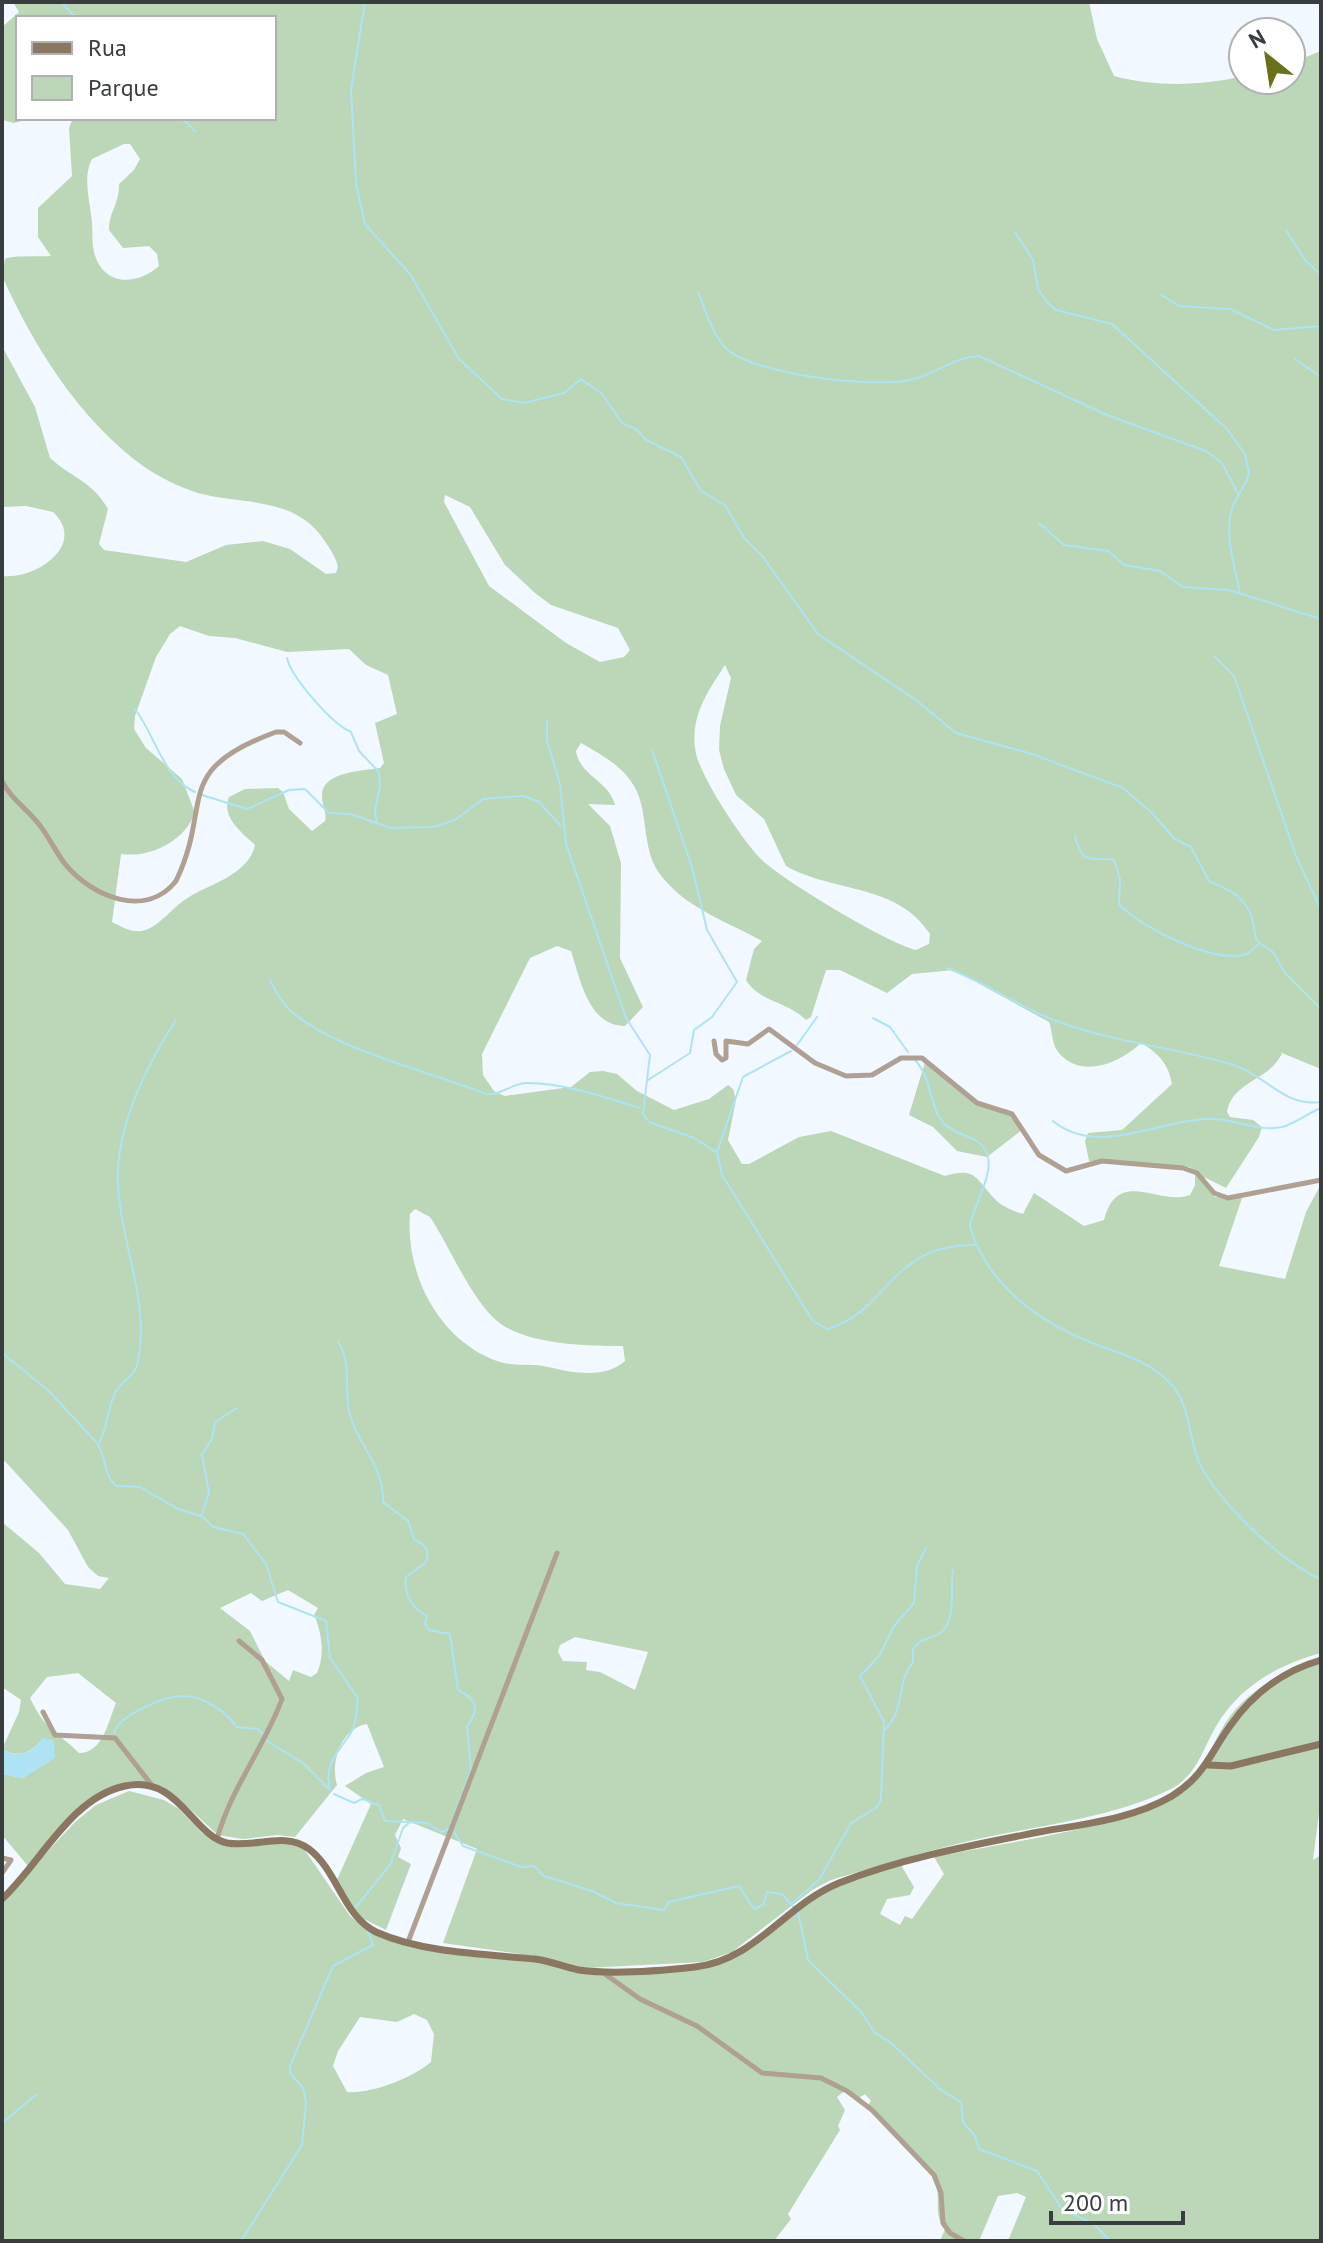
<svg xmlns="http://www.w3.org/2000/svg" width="1323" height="2243" viewBox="0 0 1323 2243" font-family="'PT Sans',sans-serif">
  <rect width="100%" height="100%" fill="#f1f8ff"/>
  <path fill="#bbd7b7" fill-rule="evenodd" d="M13 2H1089L1097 39 1114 76C1154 87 1203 86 1243 76V80H1291V63L1321 51V1069L1282 1053C1271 1080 1232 1081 1227 1112L1230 1117 1253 1120 1262 1127 1259 1137 1226 1188 1204 1177 1215 1197 1243 1195 1219 1266 1285 1279 1306 1212 1321 1184V1653C1277 1665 1238 1687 1215 1728 1202 1751 1196 1777 1169 1790 1119 1814 1064 1822 1007 1833 948 1844 889 1863 831 1880L812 1890 732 1952 703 1962 584 1968 542 1957 443 1943 477 1849 403 1819 395 1835 401 1848 398 1857 411 1864 386 1930 362 1918 336 1882 371 1804 345 1786 366 1773 384 1767 367 1724C341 1728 330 1763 337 1785L295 1837 277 1835 243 1839 218 1835 180 1800 139 1784 94 1799 28 1866 2 1835V1774L23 1778 49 1761 43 1738C33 1752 18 1759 2 1749L19 1712 21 1700 2 1687V1522L39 1553 65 1584 100 1589 109 1578 98 1576 88 1567 68 1530 2 1458V576C35 580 88 545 53 512L26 506 2 507V346L35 407 50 458C72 478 92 481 108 509L99 544 104 550 186 562 226 545 263 541 290 549 326 574 336 573 338 567C336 557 330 549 324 540 295 496 243 505 198 493 181 488 157 476 143 466 79 419 34 347 2 276L5 259C12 255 39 257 51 256L38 237V208L72 176 69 128 73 118H274V18H18V118H34L14 123 2 120V27L19 12ZM124 144H130L140 159 134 170 119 184C119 206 109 211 109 230L123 248 149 246 157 254 159 266C134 288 99 285 93 247 92 237 93 225 91 215 89 197 83 176 92 159ZM445 495 470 507 505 565 535 593 551 605 618 628 630 650 624 657 600 662 566 643 489 586 444 502ZM180 626 209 636 235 638 287 652 349 649 366 665 388 675 397 714 375 723 384 763 380 768C364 771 321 771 322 796 322 806 327 812 325 821L312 831 289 809 283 792 278 788 245 789 229 797C221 817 241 832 255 845 248 877 206 884 183 901 172 909 160 924 148 929 135 935 124 928 112 922L121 854C150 858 184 842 195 813L182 779 146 748 134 729 135 716 156 657 170 634ZM725 665 731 678 720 726 719 750 724 769 736 795 764 819 786 866C834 893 897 883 930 934L929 944 916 950C887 943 788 883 764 862 745 845 697 773 695 748 691 715 708 691 725 665ZM581 743C598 753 618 763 630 780 652 808 638 850 663 878 688 909 728 922 762 941L754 949 746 980C759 1002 787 1001 806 1020L811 1017 826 970H840L887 993 912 974 954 970 1049 1022C1053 1032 1051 1044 1059 1053 1082 1080 1121 1062 1141 1043 1159 1054 1168 1063 1172 1084L1122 1130 1088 1133 1085 1141 1089 1161 1189 1167 1195 1170V1185L1190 1195C1160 1207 1118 1166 1104 1220L1084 1226 1034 1193 1023 1214C1013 1211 1001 1206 994 1198 975 1178 976 1167 945 1176L831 1131 799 1137 749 1164H742L728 1140 736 1100 733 1089 728 1085 709 1099 674 1110 637 1091 617 1074 603 1071 590 1072 571 1087 505 1096 494 1091 483 1075 482 1054 530 958 557 946 571 951C580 978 588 1026 625 1026L643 1007 620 958 621 863 610 826 588 804 615 805C609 781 579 775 576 751ZM415 1209 430 1217C450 1247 471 1299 497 1321 526 1345 587 1346 623 1346L625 1361C604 1379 574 1373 548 1367 532 1363 516 1367 500 1362 439 1342 405 1274 410 1214ZM288 1590 318 1608 314 1615C322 1632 325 1656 317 1673L311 1677 293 1670 289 1681 265 1661 250 1631 220 1608 251 1593 262 1601ZM575 1637 648 1652 635 1690 600 1672 586 1670 587 1662 563 1661 558 1652 560 1645ZM78 1673 116 1703C108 1722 103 1753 79 1753 55 1729 47 1733 30 1698L47 1677Z
    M925 1062 982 1105 1008 1110 1023 1129 987 1157 957 1151 933 1127 909 1115Z
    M1321 1659V1797L1313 1860 1321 1855V2241H1008L1026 2197 1017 2193 998 2196 979 2241H940L945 2229C931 2213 944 2192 932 2175 915 2150 887 2129 866 2107L871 2101 865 2094 859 2098 846 2090 837 2097 845 2110 838 2126 840 2130 788 2214 791 2219 774 2241H2V1900L75 1822 96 1805 129 1791 164 1800 179 1809 202 1833 217 1842H289L304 1849 350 1916 366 1929 402 1942 542 1961 575 1970 678 1969 741 1952 832 1887 901 1865 914 1887 910 1895 887 1899 880 1914 900 1925 905 1916 912 1919 944 1874 934 1857C996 1844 1131 1827 1180 1792 1200 1777 1209 1753 1220 1732 1242 1691 1280 1674 1321 1659ZM414 2014 427 2020 434 2034 431 2062C412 2078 372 2094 347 2092L333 2066 338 2051 360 2017 397 2022Z"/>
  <path fill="#ade3f5" d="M43 1738 54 1740 55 1758 23 1778 2 1774V1749C18 1759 33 1752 43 1738Z"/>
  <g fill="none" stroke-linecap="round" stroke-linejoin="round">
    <path stroke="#ade3f5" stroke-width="2" d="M61 2 76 18
      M365 2 351 89 356 184 365 224 410 274 459 359 502 399 524 403 564 393 581 379 601 393 622 423 636 429 646 440 681 457 701 491 725 505 744 538 763 557 818 634 916 700 956 733 1032 754 1123 788 1152 813 1175 839 1191 847 1209 881C1230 890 1247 897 1253 922 1255 929 1254 934 1257 941L1273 952 1285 973 1321 1009
      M182 118 195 131
      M1286 230 1305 260 1321 275
      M1015 232 1033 260 1038 289 1048 303 1056 310 1112 324 1227 429 1245 454 1249 474C1245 487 1236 496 1232 509 1224 535 1235 568 1240 593
      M698 292C705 309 712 333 725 347 751 375 873 388 910 380 934 375 954 357 979 356L1107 415 1206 451 1222 463 1238 494
      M1160 294 1179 306 1230 309 1274 330 1321 326
      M1295 359 1321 377
      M1039 523 1064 545 1108 551 1124 565 1160 571 1183 587 1229 590 1321 619
      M1214 656 1234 676 1296 856 1321 910
      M287 658C291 677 332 724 351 732L359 751 379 772 380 786 375 811 377 823
      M135 709C155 735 163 778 195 792
      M547 721V741L560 784 566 844 626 1018 650 1055 643 1114 649 1122 694 1138 716 1152
      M202 795 247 809 289 790 305 789 329 813 350 814 391 828 434 827 455 820 483 799 524 796 539 802 561 826
      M1075 837C1084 868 1092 856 1114 860L1120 879 1119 904C1143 929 1211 962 1244 955 1249 954 1255 947 1259 944
      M946 968C981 980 1010 1001 1044 1016 1105 1042 1171 1046 1234 1065 1266 1075 1283 1107 1321 1102
      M270 980C276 992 281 1002 291 1011 333 1049 431 1072 486 1094 500 1096 512 1083 527 1083 564 1083 605 1097 640 1108
      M873 1018 890 1027 908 1052
      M797 1045 817 1017
      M791 1051 743 1077 717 1152 722 1175 813 1321 827 1329C889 1312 889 1244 975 1245
      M915 1060C930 1076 929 1098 939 1117 948 1131 961 1133 975 1140 1008 1159 971 1205 970 1227 988 1286 1040 1323 1095 1344 1123 1355 1148 1360 1170 1383 1188 1400 1189 1434 1197 1457 1210 1495 1284 1565 1321 1579
      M648 1080 690 1053 694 1030 712 1017 737 982 707 930 692 867 652 750
      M1053 1121C1100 1159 1161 1117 1215 1119 1237 1120 1259 1132 1282 1127 1296 1123 1308 1113 1321 1108
      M338 1342C353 1364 343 1390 350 1415 359 1447 384 1466 383 1502L408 1521 414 1539C424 1545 431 1549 426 1562L406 1577C403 1595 412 1607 427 1616L425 1624 429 1630 450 1634 458 1690C477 1699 480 1709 467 1726L471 1770 450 1827
      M2 1353 49 1391 96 1442C107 1456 102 1473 116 1486L140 1487 176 1508 203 1517 213 1527 243 1534 266 1564 278 1602 326 1621 330 1658 358 1698C356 1707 357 1723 352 1731 340 1751 323 1763 330 1790
      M99 1443C108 1427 108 1405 116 1391 123 1380 135 1376 138 1362 150 1300 121 1246 118 1186 115 1128 145 1068 176 1020
      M201 1516 209 1493 202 1454 212 1439 215 1422 237 1408
      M885 1730C906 1708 896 1682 913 1662V1649C921 1637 929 1640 940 1633 957 1622 950 1587 953 1570
      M114 1733C119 1715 166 1695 184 1696 202 1696 228 1712 236 1727L258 1729 262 1733
      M267 1741 303 1763 329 1789
      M334 1794 354 1803 362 1799 379 1805 385 1821 427 1823 442 1832 448 1829
      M454 1832 463 1846 521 1867 534 1866 544 1876 592 1891 616 1903 664 1910 669 1902 739 1886 754 1909 763 1905 767 1892 782 1894 798 1912 808 1960 861 2012 875 2033 890 2042 941 2090 961 2102 963 2122 975 2136 979 2149 1037 2171 1062 2209 1094 2224 1110 2241
      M792 1903 819 1880 851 1823 876 1808 881 1800 884 1722 860 1676 879 1656 894 1626 914 1603 917 1566 926 1548
      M355 1908 390 1865 403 1828 410 1822
      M2 2123 37 2094
      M241 2241 302 2145 306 2103 303 2088 290 2073V2066L333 1966 373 1945 368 1931"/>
    <path stroke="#afa091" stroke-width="5" d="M2 781C11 799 25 807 38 823 48 835 55 851 65 864 92 897 146 919 176 881 214 802 170 771 276 732H284L300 743
      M714 1041 716 1054 722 1060 726 1058V1041L748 1044 769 1029 815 1063 846 1076 872 1075 901 1058H922L977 1103 1012 1114 1039 1155 1066 1171 1102 1161 1183 1168 1197 1173 1214 1193 1228 1198 1321 1180
      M43 1712 55 1735 115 1738 154 1788
      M217 1839C231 1788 264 1748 282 1699L262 1660 239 1641
      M2 1858 11 1860 2 1873
      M408 1942 557 1553
      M605 1974 640 1999 697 2026 762 2073 821 2078 847 2091 872 2110 934 2175 941 2193 943 2223 950 2233 964 2241"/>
    <path stroke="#8b7761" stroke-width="7" d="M1208 1765 1231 1766 1321 1744
      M2 1899C40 1864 71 1797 125 1786 178 1774 192 1835 227 1843 255 1848 285 1831 309 1849 337 1870 344 1917 376 1932 423 1953 484 1954 535 1959 550 1961 564 1967 579 1970 615 1975 659 1971 695 1967 756 1960 785 1905 839 1883 902 1858 973 1845 1039 1832 1084 1824 1133 1819 1172 1796 1205 1775 1209 1755 1230 1726 1253 1693 1283 1671 1321 1660"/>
  </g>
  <rect width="1323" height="2243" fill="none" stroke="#393d40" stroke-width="8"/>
  <rect x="16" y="16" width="260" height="104" fill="#ffffff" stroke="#b0b1b3" stroke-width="2"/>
  <rect x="32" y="42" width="40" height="12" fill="#8b7761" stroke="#b0b1b3" stroke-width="2"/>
  <text x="88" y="56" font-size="24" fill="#393d40">Rua</text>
  <rect x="32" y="76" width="40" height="24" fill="#bbd7b7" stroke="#b0b1b3" stroke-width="2"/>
  <text x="88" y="96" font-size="24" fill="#393d40">Parque</text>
  <g transform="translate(1267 56) rotate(330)"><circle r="38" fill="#ffffff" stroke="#b0b1b3" stroke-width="2"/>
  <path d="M0-6L14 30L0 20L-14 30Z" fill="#697018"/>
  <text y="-12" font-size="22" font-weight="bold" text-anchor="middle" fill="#393d40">N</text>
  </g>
  <path d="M1051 2211v12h132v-12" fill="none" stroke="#393d40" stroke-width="4"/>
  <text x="1063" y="2211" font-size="24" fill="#393d40" stroke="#ffffff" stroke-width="6" paint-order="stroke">200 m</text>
</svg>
